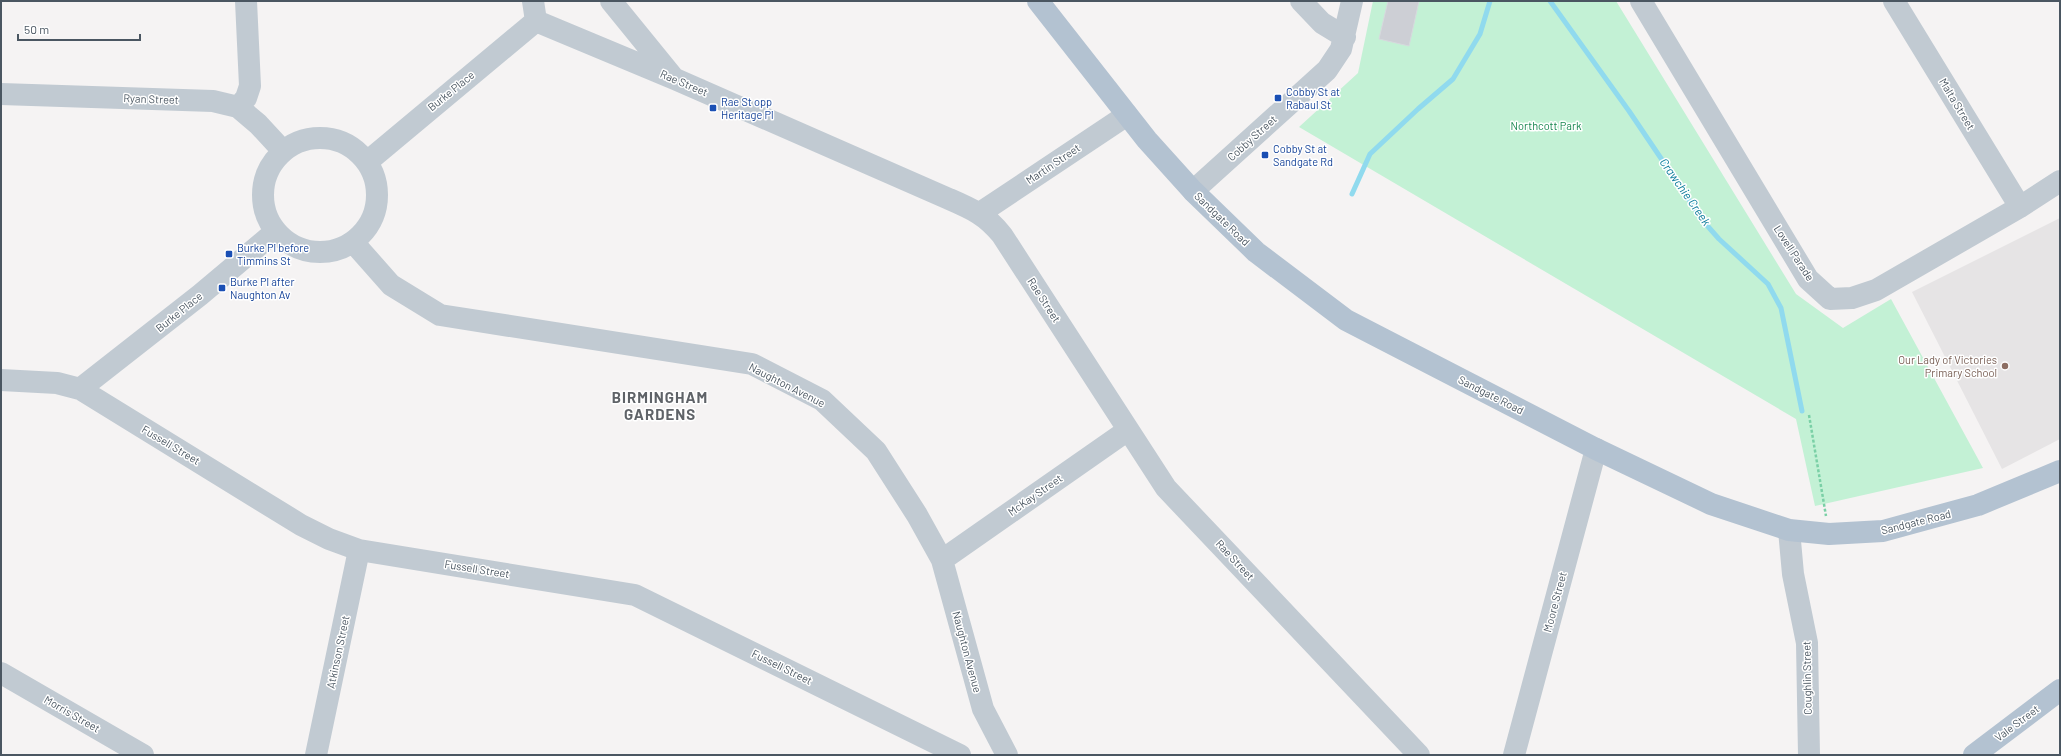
<svg xmlns="http://www.w3.org/2000/svg" width="2061" height="756" viewBox="0 0 2061 756" font-family="Barlow,sans-serif">
  <rect width="100%" height="100%" fill="#f5f3f3"/>
  <path fill="#e6e4e5" d="M2060 218V439L2002 469 1912 292Z"/>
  <path fill="#c3f1d5" d="M1373 1H1616L1796 294 1843 328 1891 299 1983 468 1815 506 1796 419 1299 127 1358 73Z"/>
  <g fill="none" stroke-linecap="round" stroke-linejoin="round">
    <path stroke="#90daee" stroke-width="5" d="M1550 1 1629 111 1704 222 1719 239 1768 284 1781 308 1802 411
      M1352 194 1370 154 1418 109 1453 79 1480 34 1490 1"/>
  </g>
  <path fill="#cdcfd5" stroke="#d7d9de" d="M1388 1H1419L1409 46 1379 39Z"/>
  <g fill="none" stroke-linecap="round" stroke-linejoin="round">
    <path stroke="#7ad0a6" stroke-width="2.5" stroke-dasharray="3 2" stroke-linecap="butt" d="M1809 415 1826 516"/>
    <path stroke="#c1cad2" stroke-width="22" d="M533 1 536 21
      M611 1 672 76
      M1301 1 1322 23 1345 37
      M1641 1 1808 279 1830 299 1852 298 1876 290 2020 207 2060 181
      M1894 1 2020 207
      M536 21 675 79 949 199C972 209 986 215 1002 235L1166 488 1419 755
      M1 94 213 101 238 107 258 124 283 151
      M238 107 246 98 250 86 246 1
      M263 195a57 57 0 1 1 114 0a57 57 0 1 1-114 0Z
      M367 162 536 21
      M1193 191 1327 70 1341 49 1352 1
      M980 213 1127 115
      M353 242 391 285 440 315 752 364 822 400 876 451 917 515 942 560 983 709 1007 755
      M1 380 57 383 80 389 301 525 329 539 359 550 635 595 960 755
      M80 389 200 295 276 231
      M1789 530 1793 574 1807 643 1809 755
      M942 560 1128 430
      M1 673 143 755
      M316 755 359 550
      M1514 755 1596 449"/>
    <path stroke="#b3c2d1" stroke-width="22" d="M1038 1 1147 140 1193 191 1256 252 1346 320 1596 449 1711 504 1789 530 1829 534 1883 531 1978 505 2060 471
      M1974 755 2060 690"/>
  </g>
  <g fill="#1a4fb4" stroke="#fff" stroke-width="1.5">
    <rect x="1274" y="94" width="8" height="8" rx="2"/>
    <rect x="709" y="104" width="8" height="8" rx="2"/>
    <rect x="1261" y="151" width="8" height="8" rx="2"/>
    <rect x="225" y="250" width="8" height="8" rx="2"/>
    <rect x="218" y="284" width="8" height="8" rx="2"/>
  </g>
  <circle fill="#8d6e63" stroke="#fff" stroke-width="1.5" cx="2005" cy="366" r="4"/>
  <g text-anchor="middle" stroke-width="3" stroke-linejoin="round" paint-order="stroke">
    <g font-size="11" fill="#4a5661" stroke="#fff">
      <text transform="translate(684 83) rotate(23)" y="4">Rae Street</text>
      <text transform="translate(451 91) rotate(-39)" y="4">Burke Place</text>
      <text transform="translate(151 99) rotate(2)" y="4">Ryan Street</text>
      <text transform="translate(1957 104) rotate(59)" y="4">Malta Street</text>
      <text transform="translate(1252 138) rotate(-42)" y="4">Cobby Street</text>
      <text transform="translate(1053 164) rotate(-34)" y="4">Martin Street</text>
      <text transform="translate(1222 219) rotate(44)" y="4">Sandgate Road</text>
      <text transform="translate(1794 253) rotate(57)" y="4">Lovell Parade</text>
      <text transform="translate(1044 300) rotate(57)" y="4">Rae Street</text>
      <text transform="translate(179 312) rotate(-39)" y="4">Burke Place</text>
      <text transform="translate(787 385) rotate(27)" y="4">Naughton Avenue</text>
      <text transform="translate(1491 395) rotate(27)" y="4">Sandgate Road</text>
      <text transform="translate(171 445) rotate(31)" y="4">Fussell Street</text>
      <text transform="translate(1035 495) rotate(-35)" y="4">McKay Street</text>
      <text transform="translate(1916 522) rotate(-14)" y="4">Sandgate Road</text>
      <text transform="translate(1235 560) rotate(47)" y="4">Rae Street</text>
      <text transform="translate(477 569) rotate(9)" y="4">Fussell Street</text>
      <text transform="translate(1555 602) rotate(-75)" y="4">Moore Street</text>
      <text transform="translate(338 652) rotate(-78)" y="4">Atkinson Street</text>
      <text transform="translate(967 652) rotate(75)" y="4">Naughton Avenue</text>
      <text transform="translate(782 667) rotate(26)" y="4">Fussell Street</text>
      <text transform="translate(1807 678) rotate(-91)" y="4">Coughlin Street</text>
      <text transform="translate(72 714) rotate(30)" y="4">Morris Street</text>
      <text transform="translate(2017 723) rotate(-37)" y="4">Vale Street</text>
    </g>
    <g font-size="11" fill="#164399" stroke="#fff" text-anchor="start">
      <text x="1286" y="96">Cobby St at<tspan x="1286" dy="13">Rabaul St</tspan></text>
      <text x="721" y="106">Rae St opp<tspan x="721" dy="13">Heritage Pl</tspan></text>
      <text x="1273" y="153">Cobby St at<tspan x="1273" dy="13">Sandgate Rd</tspan></text>
      <text x="237" y="252">Burke Pl before<tspan x="237" dy="13">Timmins St</tspan></text>
      <text x="230" y="286">Burke Pl after<tspan x="230" dy="13">Naughton Av</tspan></text>
    </g>
    <g font-size="11" fill="#17864f" stroke="#fff">
      <text x="1546" y="130">Northcott Park</text>
    </g>
    <g font-size="11" fill="#785e54" stroke="#fff" text-anchor="end">
      <text x="1997" y="364">Our Lady of Victories<tspan x="1997" dy="13">Primary School</tspan></text>
    </g>
    <g font-size="12" font-style="italic" fill="#0c7c9b" stroke="#fff">
      <text transform="translate(1685 192) rotate(55)" y="4">Crawchie Creek</text>
    </g>
    <g font-size="15" font-weight="bold" letter-spacing="1" fill="#5f6368" stroke="#fff">
      <text x="660" y="403">BIRMINGHAM<tspan x="660" dy="17">GARDENS</tspan></text>
    </g>
  </g>
  <rect width="2061" height="756" fill="none" stroke="#4a5661" stroke-width="4"/>
  <path d="M18 34v6h122v-6" fill="none" stroke="#4a5661" stroke-width="2"/>
  <text x="24" y="34" font-size="12" fill="#4a5661" stroke="#ffffff" stroke-width="3" paint-order="stroke">50 m</text>
</svg>
